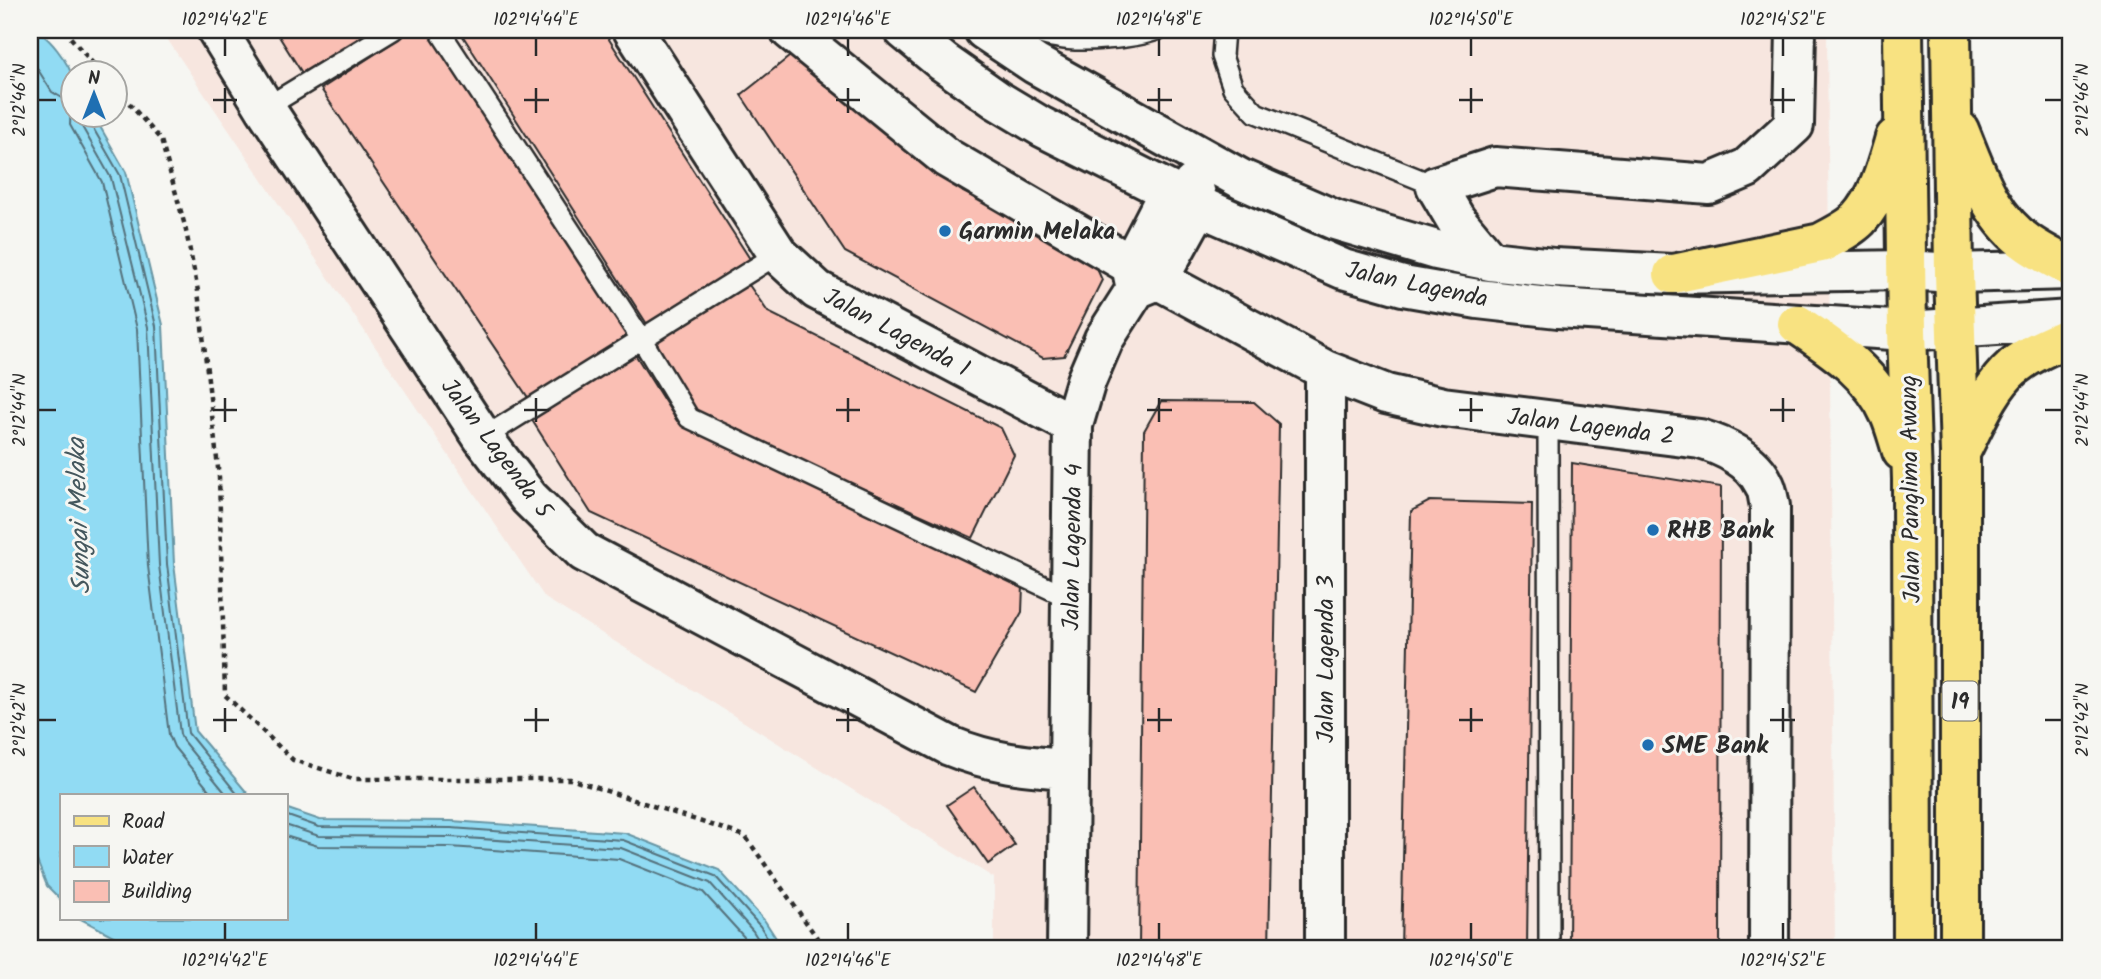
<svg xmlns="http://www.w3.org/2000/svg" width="2101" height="979" viewBox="0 0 2101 979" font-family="Kalam,sans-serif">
  <rect width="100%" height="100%" fill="#f6f6f2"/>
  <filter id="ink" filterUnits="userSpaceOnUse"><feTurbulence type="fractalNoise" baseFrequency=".0143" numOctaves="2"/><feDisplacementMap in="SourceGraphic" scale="14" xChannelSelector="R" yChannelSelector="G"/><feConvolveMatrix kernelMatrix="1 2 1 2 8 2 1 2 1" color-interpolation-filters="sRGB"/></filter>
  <g filter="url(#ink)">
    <path fill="#f7e6df" d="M161 30H1827L1835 949H994V878L545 598Z"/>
    <path fill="#91dbf3" stroke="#6895a3" stroke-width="2" d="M30 30C47 30 71 66 74 82 75 93 74 105 74 116H94L126 172 163 325 174 564 195 731 249 795H61V900L47 886 30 843Z
      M285 808 320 820 451 821 625 833 719 870 765 921 783 949H138L79 918H285Z"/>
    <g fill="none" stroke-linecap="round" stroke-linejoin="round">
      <path stroke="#54717b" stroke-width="2" d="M30 57 52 92 71 103 70 125 102 182 137 329 148 566 169 735 174 747 213 795
        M80 116 81 125 111 178 148 327 159 565 180 734 183 741 227 795
        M88 116 89 121 120 175 156 326 167 564 188 733 238 795
        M285 815 319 827 451 828 623 840 715 876 760 926 775 949
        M285 825 319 836 450 837 621 848 710 883 753 931 764 949
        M285 836 318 846 450 847 619 859 703 892 744 937 752 949"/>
    </g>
    <path fill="#fabfb4" stroke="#2b2b2b" stroke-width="2" d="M275 30H377L304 76Z
      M412 30H430L634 334 531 402 321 89Z
      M459 30H603L750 259 647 324Z
      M799 49 963 192 1091 255 1102 280 1064 356 1043 358 845 252 741 95Z
      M749 285 768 312 1001 428 1014 455 973 538 696 414 649 342Z
      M633 351 677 421 1023 585 1022 612 976 692 591 513 530 417Z
      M1161 401 1254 402 1279 424 1269 949H1139L1144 431Z
      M1572 463 1721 487 1720 949H1569Z
      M1430 501 1532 504 1527 949H1401L1411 511Z
      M974 787 1015 845 988 864 947 805Z"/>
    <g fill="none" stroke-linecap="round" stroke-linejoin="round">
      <defs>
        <path id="lane" d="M439 30 642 340 689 418 1071 599
          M1025 30C1036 33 1047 36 1058 38 1081 43 1135 38 1157 30
          M1224 30 1222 56 1233 88 1256 113 1436 186
          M265 108 393 30
          M1548 421 1549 949
          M483 438 778 254"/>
        <path id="street" d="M217 30 265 108 483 438 529 498 584 552 950 746C991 763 1026 766 1069 769
          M633 30 778 254 817 290 1073 425
          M790 30 947 158 1131 265 1325 370 1386 394 1443 407 1700 439C1724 446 1753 460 1764 484 1768 490 1768 499 1770 506L1769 949
          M904 30 943 62 997 100 1042 127 1199 206 1343 269 1403 286 1478 299 1558 308 1907 331 2071 320
          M984 30 1035 64 1241 179 1335 220 1436 250 1490 261 1554 268 1673 274 1906 270 1954 273 2071 270
          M1490 261 1456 220 1436 186 1495 167 1709 184 1747 168 1794 125 1796 30
          M1136 289 1131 265 1169 191
          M1325 370V949
          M1067 949 1073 425 1086 381 1104 339 1136 289 1158 280 1199 206 1193 184"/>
        <path id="primary" d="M1903 30 1907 331 1912 479 1913 949
          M1951 30 1954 273 1960 453V949
          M1959 130C1976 171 1990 218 2029 244 2042 253 2057 260 2071 268
          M1673 274 1821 243C1834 236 1849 229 1859 219 1879 197 1887 165 1895 138
          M1797 324C1832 348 1872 373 1890 415 1895 426 1898 439 1902 451
          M1961 451C1975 424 1989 388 2013 367 2030 353 2051 345 2071 336"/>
      </defs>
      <use href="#lane" stroke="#2b2b2b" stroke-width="24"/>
      <use href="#street" stroke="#2b2b2b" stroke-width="44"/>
      <use href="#primary" stroke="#2b2b2b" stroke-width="44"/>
      <path stroke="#2b2b2b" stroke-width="4.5" stroke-dasharray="5 5" stroke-linecap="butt" d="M64 30 102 74
        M116 88 161 140 185 226 198 291 219 477 225 695 293 760 353 779H570L745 836 825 949
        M30 945 34 949"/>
      <use href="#lane" stroke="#f6f6f2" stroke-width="19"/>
      <use href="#street" stroke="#f6f6f2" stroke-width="38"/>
      <use href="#primary" stroke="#f8e281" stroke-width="38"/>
    </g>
  </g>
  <path fill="none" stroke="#2b2b2b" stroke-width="2.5" d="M225 38V56M536 38V56M848 38V56M1159 38V56M1471 38V56M1783 38V56M225 88V113M536 88V113M848 88V113M1159 88V113M1471 88V113M1783 88V113M38 100H56M213 100H237M524 100H549M836 100H860M1147 100H1172M1459 100H1483M1770 100H1795M2045 100H2062M225 398V422M536 398V422M848 398V422M1159 398V422M1471 398V422M1783 398V422M38 410H56M213 410H237M524 410H549M836 410H860M1147 410H1172M1459 410H1483M1770 410H1795M2045 410H2062M225 708V732M536 708V732M848 708V732M1159 708V732M1471 708V732M1783 708V732M38 720H56M213 720H237M524 720H549M836 720H860M1147 720H1172M1459 720H1483M1770 720H1795M2045 720H2062M225 923V940M536 923V940M848 923V940M1159 923V940M1471 923V940M1783 923V940"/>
  <g fill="#1f6fb2" stroke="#f6f6f2" stroke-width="2.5">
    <circle cx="945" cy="231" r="7"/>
    <circle cx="1653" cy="530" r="7"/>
    <circle cx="1648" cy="745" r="7"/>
  </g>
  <g text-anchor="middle" stroke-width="6" stroke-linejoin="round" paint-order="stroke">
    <rect fill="#f6f6f2" stroke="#686867" stroke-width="2" x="1942.5" y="681.5" width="35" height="39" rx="5"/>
    <g font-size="23" font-weight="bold" fill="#2b2b2b">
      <text x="1960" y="709">19</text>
    </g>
    <g font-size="24" font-weight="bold" fill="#2b2b2b" stroke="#f6f6f2" text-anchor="start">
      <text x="959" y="239">Garmin Melaka</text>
      <text x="1667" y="538">RHB Bank</text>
      <text x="1662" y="753">SME Bank</text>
    </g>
    <g font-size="24" fill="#2b2b2b" stroke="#f6f6f2">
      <text transform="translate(1417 284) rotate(12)" y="8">Jalan Lagenda</text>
      <text transform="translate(897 332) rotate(28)" y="8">Jalan Lagenda 1</text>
      <text transform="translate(1591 426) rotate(7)" y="8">Jalan Lagenda 2</text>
      <text transform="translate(497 448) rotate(53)" y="8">Jalan Lagenda 5</text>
      <text transform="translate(1910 489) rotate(-91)" y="8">Jalan Panglima Awang</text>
      <text transform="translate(1072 547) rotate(-89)" y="8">Jalan Lagenda 4</text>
      <text transform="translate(1325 659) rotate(-90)" y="8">Jalan Lagenda 3</text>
    </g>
    <g font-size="26" font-style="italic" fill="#44575d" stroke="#f6f6f2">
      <text transform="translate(78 516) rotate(-92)" y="9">Sungai Melaka</text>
    </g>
  </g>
  <rect width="2101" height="979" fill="none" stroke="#f6f6f2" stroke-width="77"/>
  <rect x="60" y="794" width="228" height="126" fill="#f6f6f2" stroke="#a5a5a2" stroke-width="2"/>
  <rect x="74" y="816" width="35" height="10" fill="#f8e281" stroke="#a5a5a2" stroke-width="2"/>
  <text x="122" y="828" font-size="21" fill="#2b2b2b">Road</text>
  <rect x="74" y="846" width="35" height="21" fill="#91dbf3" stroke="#a5a5a2" stroke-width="2"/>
  <text x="122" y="864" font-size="21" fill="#2b2b2b">Water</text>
  <rect x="74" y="881" width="35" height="21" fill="#fabfb4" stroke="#a5a5a2" stroke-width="2"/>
  <text x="122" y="898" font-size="21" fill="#2b2b2b">Building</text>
  <g transform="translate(94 94)"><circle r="33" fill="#f6f6f2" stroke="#a5a5a2" stroke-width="2"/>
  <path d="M0-5L12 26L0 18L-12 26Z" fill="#1f6fb2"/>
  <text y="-10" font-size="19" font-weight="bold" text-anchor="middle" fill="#2b2b2b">N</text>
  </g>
  <rect x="38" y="38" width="2024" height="902" fill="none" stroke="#2b2b2b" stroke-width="2.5"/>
  <g font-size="18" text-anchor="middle" fill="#2b2b2b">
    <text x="225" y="25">102°14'42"E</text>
    <text x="536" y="25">102°14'44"E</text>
    <text x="848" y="25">102°14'46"E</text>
    <text x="1159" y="25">102°14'48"E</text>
    <text x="1471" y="25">102°14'50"E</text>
    <text x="1783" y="25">102°14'52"E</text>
    <text transform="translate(19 100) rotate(-90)" y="6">2°12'46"N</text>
    <text transform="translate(2082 100) rotate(-90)" y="6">2°12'46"N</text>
    <text transform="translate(19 410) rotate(-90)" y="6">2°12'44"N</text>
    <text transform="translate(2082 410) rotate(-90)" y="6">2°12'44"N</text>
    <text transform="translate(19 720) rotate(-90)" y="6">2°12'42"N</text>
    <text transform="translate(2082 720) rotate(-90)" y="6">2°12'42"N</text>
    <text x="225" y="966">102°14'42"E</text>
    <text x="536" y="966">102°14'44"E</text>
    <text x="848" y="966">102°14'46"E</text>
    <text x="1159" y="966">102°14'48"E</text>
    <text x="1471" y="966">102°14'50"E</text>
    <text x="1783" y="966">102°14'52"E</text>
  </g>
</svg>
